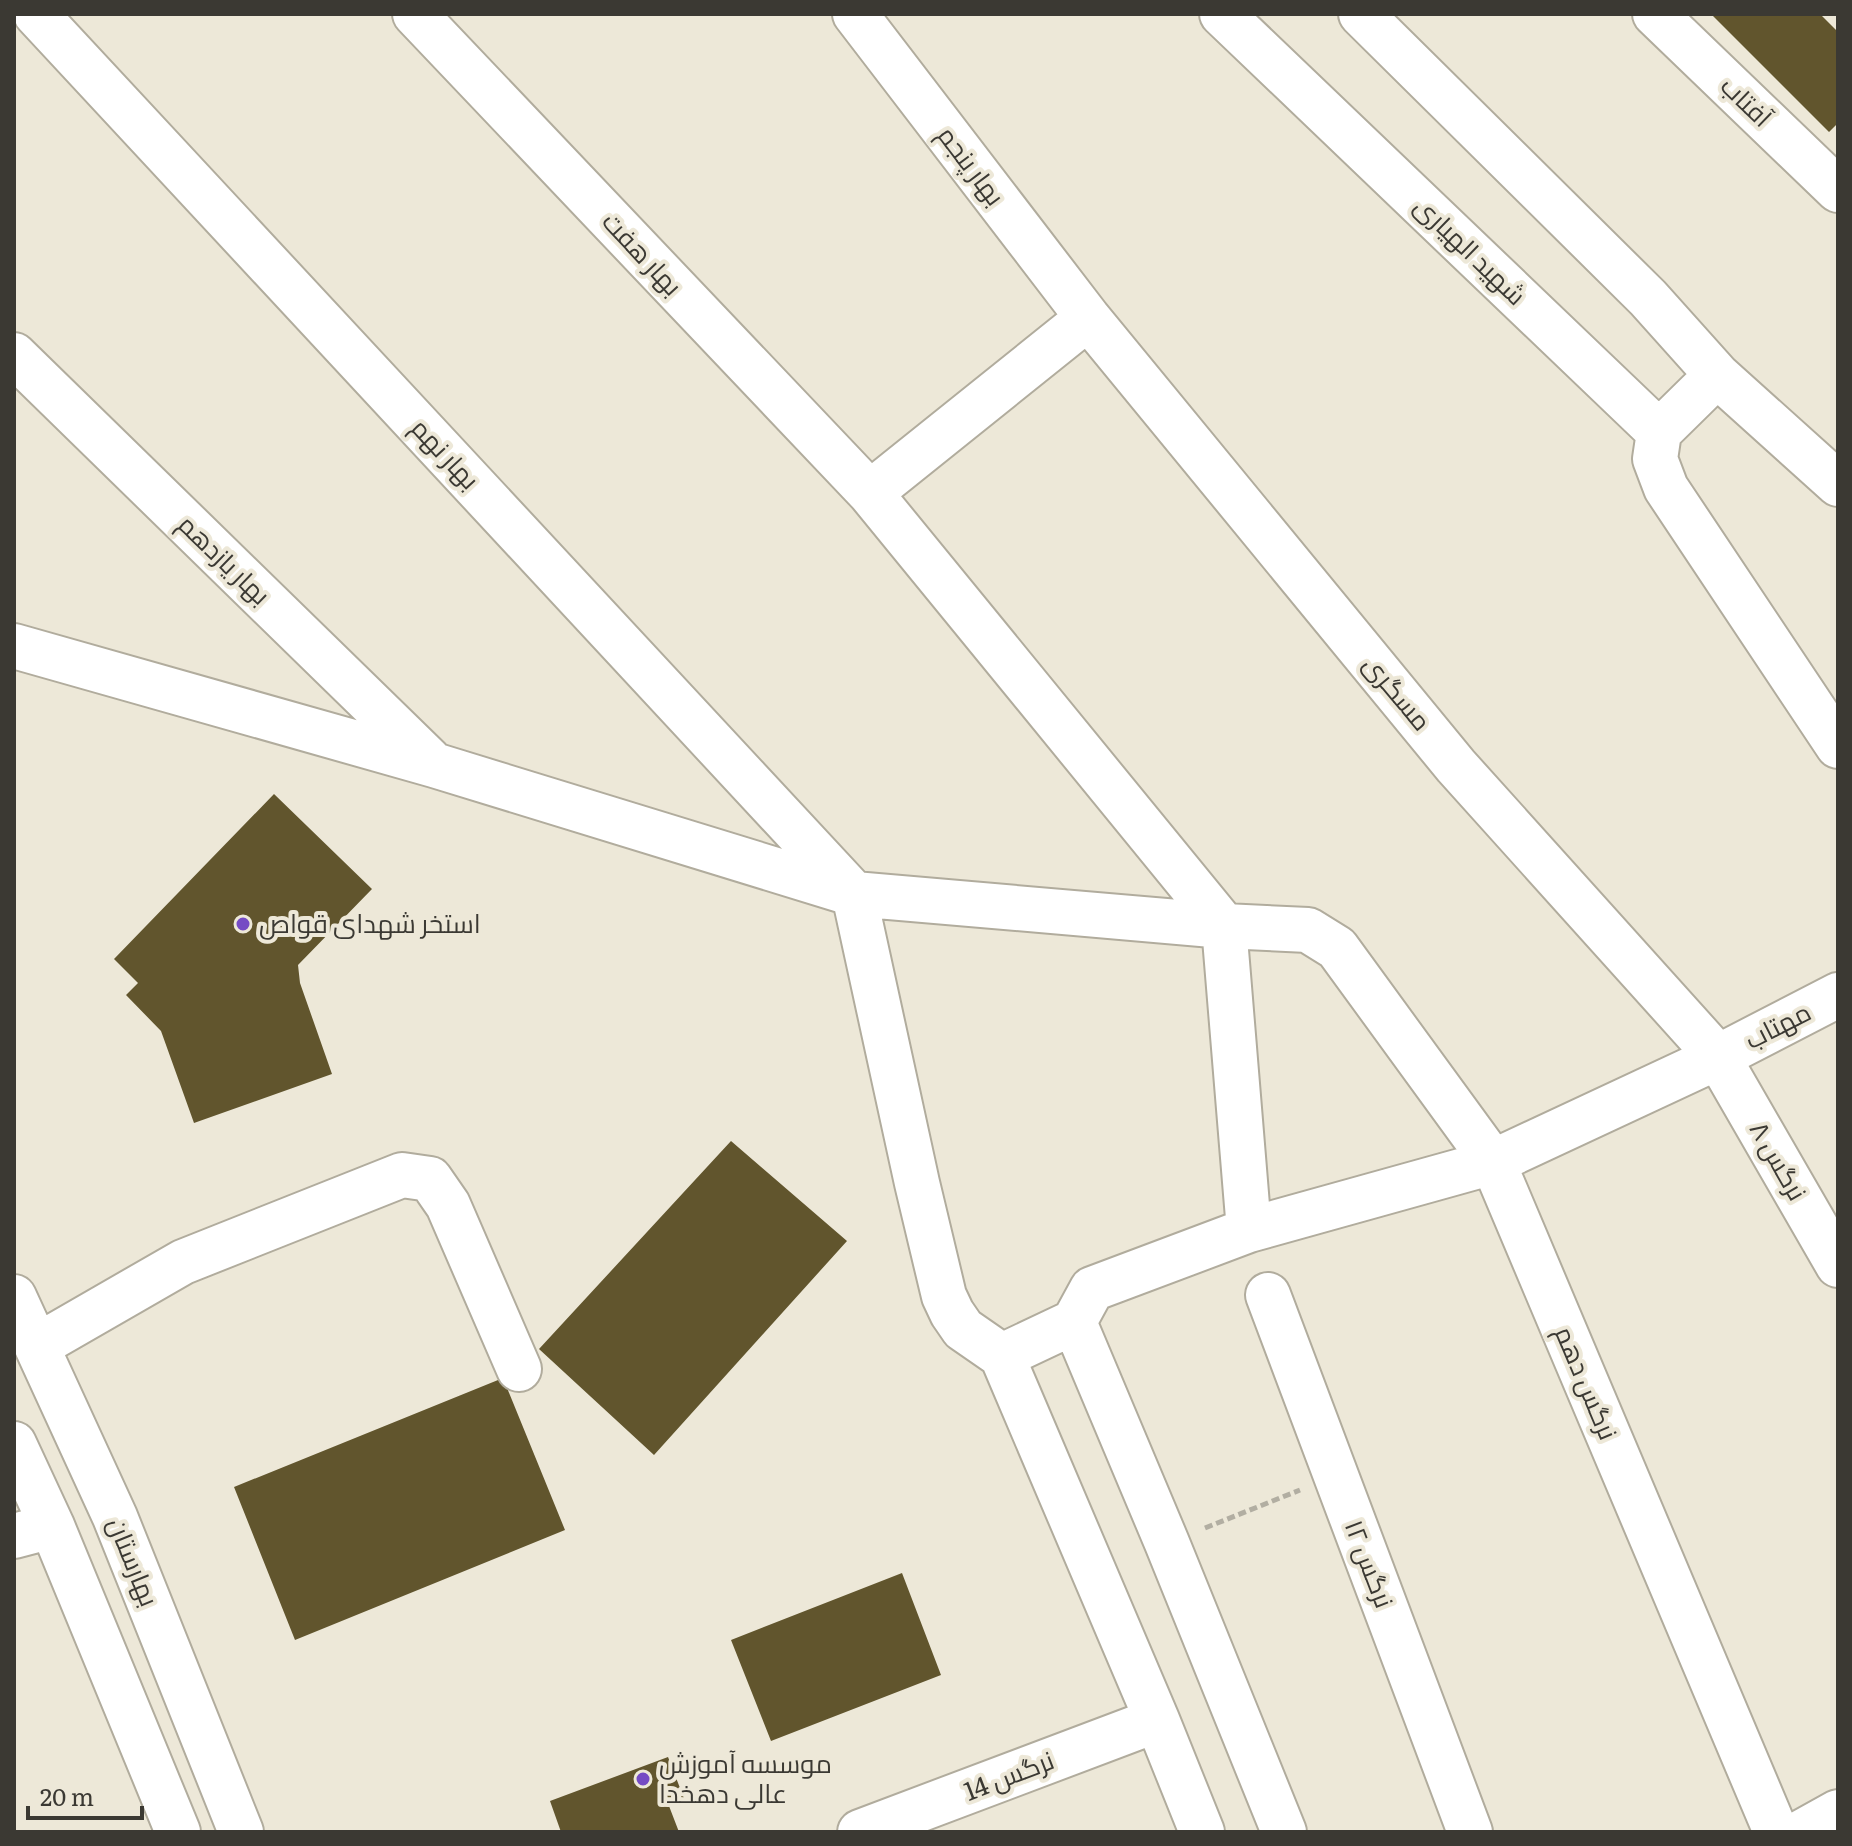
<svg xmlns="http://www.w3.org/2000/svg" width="1852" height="1846" viewBox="0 0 1852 1846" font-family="Literata,Cairo,serif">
  <rect width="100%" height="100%" fill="#ede8d8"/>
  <path fill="#61552d" d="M1711 14H1820L1838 32V123L1829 132Z
    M274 794 372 889 298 965 300 983 332 1074 194 1123 161 1031 126 995 138 983 114 959Z
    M731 1141 847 1241 654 1455 539 1349Z
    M503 1378 565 1530 295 1640 234 1487Z
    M902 1573 941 1675 771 1741 731 1640Z
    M668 1757 685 1801 669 1806 679 1832H561L550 1801Z"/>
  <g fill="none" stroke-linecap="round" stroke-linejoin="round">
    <defs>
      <path id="minor" d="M36 14 854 894 917 1183 944 1296 952 1313 963 1329 1002 1356
        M415 14 870 493 1224 926 1249 1230
        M855 14 1088 318 1456 766 1718 1057 1838 1265
        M1222 14 1659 432 1717 375
        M1361 14 1648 298 1717 375 1838 484
        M1655 14 1838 190
        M14 355 429 760
        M1659 432 1655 459 1666 488 1838 746
        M870 493 1088 318
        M14 646 434 765 854 894 1224 926 1308 930 1337 948 1493 1162 1249 1230 1092 1289 1074 1322
        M1268 1295 1470 1832
        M14 1297 115 1517 241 1832
        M37 1346 183 1262 402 1175 430 1179 448 1205 519 1369
        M14 1444 52 1526 178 1832
        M14 1536 52 1526
        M860 1832 1157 1720
        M1202 1832 1157 1720 1002 1356 1074 1322 1167 1543 1284 1832
        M1776 1832 1493 1162 1718 1057 1838 995
        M1802 1832 1838 1812"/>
    </defs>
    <use href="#minor" stroke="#b1ac9d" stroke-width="48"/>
    <path stroke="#b2aea2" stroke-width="5" stroke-dasharray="8 4" stroke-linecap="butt" d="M1205 1528 1300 1490"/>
    <use href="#minor" stroke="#fff" stroke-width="44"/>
  </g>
  <g fill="#754bc4" stroke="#ede8d8" stroke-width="3">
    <circle cx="243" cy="924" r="8"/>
    <circle cx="643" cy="1779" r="8"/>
  </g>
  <g text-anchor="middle" stroke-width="8" stroke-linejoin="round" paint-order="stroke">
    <g font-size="26" fill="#3b3933" stroke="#ede8d8">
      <text transform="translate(1746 102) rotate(44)" y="9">آفتاب</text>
      <text transform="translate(971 166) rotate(53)" y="9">بهار پنجم</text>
      <text transform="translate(1470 251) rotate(44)" y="9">شهید الهیاری</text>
      <text transform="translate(642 254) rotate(47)" y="9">بهار هفت</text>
      <text transform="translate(445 454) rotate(47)" y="9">بهار نهم</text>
      <text transform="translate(224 560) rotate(44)" y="9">بهار یازدهم</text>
      <text transform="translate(1397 693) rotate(50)" y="9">مسگری</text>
      <text transform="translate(1778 1026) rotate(-27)" y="9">مهتاب</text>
      <text transform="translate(1778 1161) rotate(60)" y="9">نرگس ۸</text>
      <text transform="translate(1586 1383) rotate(67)" y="9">نرگس دهم</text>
      <text transform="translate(133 1562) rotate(68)" y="9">بهارستان</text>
      <text transform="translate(1369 1564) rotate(69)" y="9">نرگس ۱۲</text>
      <text transform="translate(1009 1776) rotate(-21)" y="9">نرگس 14</text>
    </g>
    <g font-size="26" fill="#3b3933" stroke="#ede8d8" text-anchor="start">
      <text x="259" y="933">استخر شهدای قواص</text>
      <text x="659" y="1773">موسسه آموزش<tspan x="659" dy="30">عالی دهخدا</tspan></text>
    </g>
  </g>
  <rect width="1852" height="1846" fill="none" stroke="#3b3933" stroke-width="32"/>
  <path d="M28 1806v12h114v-12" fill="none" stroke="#3b3933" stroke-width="4"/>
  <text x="40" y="1806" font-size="24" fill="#3b3933" stroke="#ede8d8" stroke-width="6" paint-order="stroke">20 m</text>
</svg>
